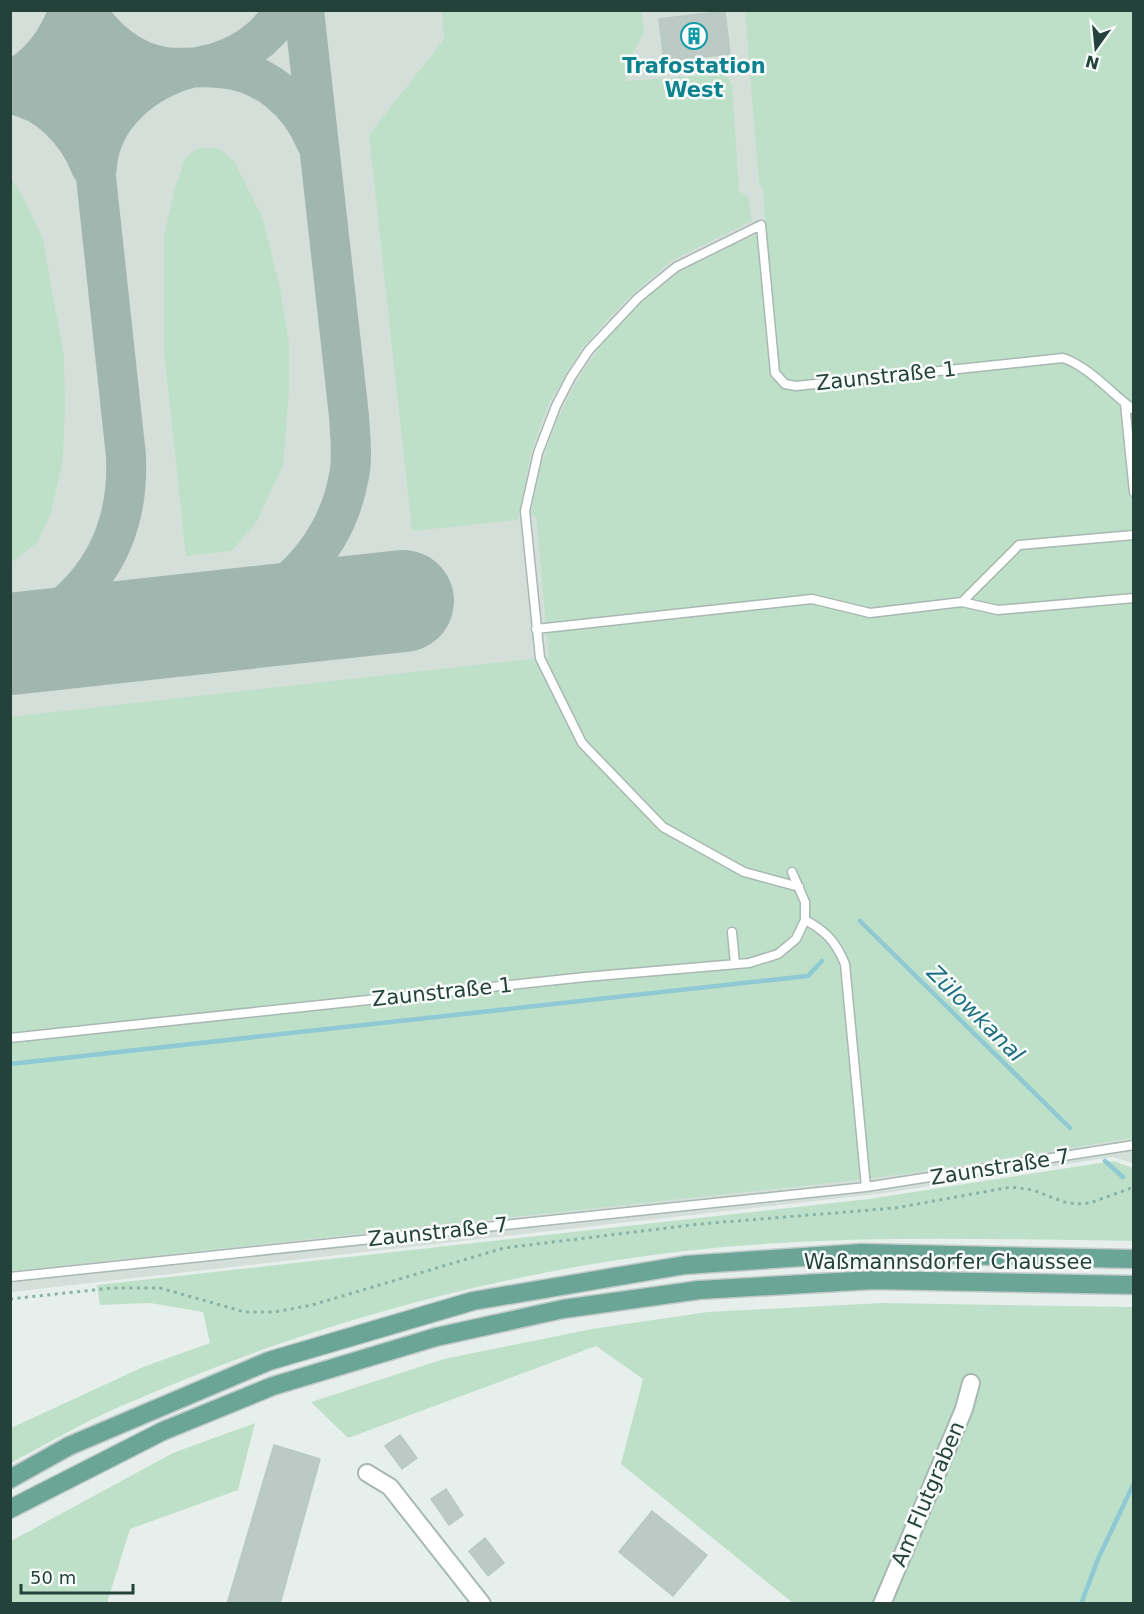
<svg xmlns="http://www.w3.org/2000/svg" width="1144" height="1614" viewBox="0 0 1144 1614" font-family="'DejaVu Sans',sans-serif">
  <rect width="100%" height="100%" fill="#e6efeb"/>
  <path fill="#d4dfda" d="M10 11H1133V1163L1112 1157 885 1193 11 1292Z"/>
  <path fill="#bfe0c8" d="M442 11H642L644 32 625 68 626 81 719 74 728 78 732 85 739 190 748 198 752 221 671 261 623 303 582 348 548 405 531 452 518 520 412 531 369 135 444 39Z
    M745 11H1133V1138L912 1173 839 1182 11 1271 10 717 549 657 536 516 531 515C544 427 584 348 654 292 663 284 673 275 683 269 710 254 738 242 766 231L763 189 759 183Z
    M199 148H218L234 161 263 219 280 288 289 343V390L283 466 256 523 231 551 186 556 164 352V236L175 188 186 157Z
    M11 178 25 200 43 240 64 357 65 404 63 459 51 513 38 542 11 563Z
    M1113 1161 1133 1168V1241C984 1239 833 1234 685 1251 488 1274 300 1327 119 1407 82 1423 46 1444 11 1463V1428L143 1367 210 1343 203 1312 150 1303 100 1305 97 1285 869 1199Z
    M882 1303 1133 1307V1603H793L621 1464 643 1379 596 1346 348 1438 311 1402 444 1359 592 1329 708 1312Z
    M255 1423 238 1490 130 1529 107 1603H11V1541L173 1453Z"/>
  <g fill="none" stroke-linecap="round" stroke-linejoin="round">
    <path stroke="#8ec9d4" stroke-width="4.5" d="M860 921 1070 1128
      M10 1064 808 976 822 961
      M1105 1161 1123 1177
      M1081 1604 1098 1559 1134 1483"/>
    <path stroke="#a2b6b0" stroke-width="40" d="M86 10C103 38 132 63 165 67 183 69 202 66 220 68 264 71 300 102 316 142
      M202 66C236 60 266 41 284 10
      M10 81C39 67 58 40 69 10
      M10 88 112 77
      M10 94C48 100 78 133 91 167
      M97 167C100 116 145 80 191 68
      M209 622C281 606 336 549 349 476 353 456 350 436 349 416L304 10
      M10 640C88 604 130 542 126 456L78 10"/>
    <path stroke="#a2b6b0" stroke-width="102" d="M10 644 403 601"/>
  </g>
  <path fill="#bbcac4" stroke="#b8c9c2" stroke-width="1.5" d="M725 11 730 54 664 61 659 19Z
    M400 1435 417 1458 402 1469 385 1446Z
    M274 1445 320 1459 280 1604H227Z
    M446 1489 463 1515 449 1525 431 1499Z
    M652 1511 707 1555 673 1596 619 1552Z
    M485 1538 504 1563 488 1576 469 1551Z"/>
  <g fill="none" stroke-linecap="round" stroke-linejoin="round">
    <defs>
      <path id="service" d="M1125 404 1134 492
        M962 602 998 610 1134 598
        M536 629 812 599 870 613 962 602 1019 545 1134 535
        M799 887 744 872 663 827 582 743 540 658 525 511 538 453 556 406 571 377 589 350 638 298 676 267 761 225 775 373 785 384 796 386 1063 358C1088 366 1112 394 1134 410
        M805 920C826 931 836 942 845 964L866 1187
        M732 932 735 964
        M10 1038 585 977 749 963 778 954 796 939 805 920V902L792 872
        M10 1277 866 1187 1134 1145"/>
      <path id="minor" d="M367 1473 390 1487 482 1604
        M882 1604 964 1409 971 1383"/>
      <path id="primary" d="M10 1479 69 1446 269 1361 473 1301 685 1265 861 1253 1134 1259
        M10 1509 163 1431 273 1386 436 1337 563 1309 699 1290 873 1280 1134 1285"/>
    </defs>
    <use href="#service" stroke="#a8b8b2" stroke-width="11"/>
    <use href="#minor" stroke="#a8b8b2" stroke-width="20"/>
    <use href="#primary" stroke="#c2cac8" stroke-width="21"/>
    <path stroke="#86b3a5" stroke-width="3" stroke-dasharray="3 4.5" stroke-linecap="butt" d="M10 1299 112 1288H160L245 1312H274L312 1305 504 1248 700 1224 895 1208 1011 1187 1033 1190 1064 1202 1076 1204 1090 1203 1134 1187"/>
    <use href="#service" stroke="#fff" stroke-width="8"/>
    <use href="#minor" stroke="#fff" stroke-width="16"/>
    <use href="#primary" stroke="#6aa596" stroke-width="18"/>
  </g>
  <defs>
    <symbol id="building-ring" viewBox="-11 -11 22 22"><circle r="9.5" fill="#f7fbf9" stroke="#0f9aa8" stroke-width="1.5"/><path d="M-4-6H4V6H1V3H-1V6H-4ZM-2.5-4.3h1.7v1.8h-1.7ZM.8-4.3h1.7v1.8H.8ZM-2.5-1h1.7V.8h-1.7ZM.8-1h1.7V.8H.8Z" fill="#0f9aa8"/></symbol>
  </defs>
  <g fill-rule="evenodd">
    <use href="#building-ring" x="679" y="21" width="30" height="30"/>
  </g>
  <g text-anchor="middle" stroke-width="5" stroke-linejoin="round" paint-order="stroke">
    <g font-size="21" font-weight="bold" fill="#0d838f" stroke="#f7fbf9">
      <text x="694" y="73">Trafostation<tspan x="694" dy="24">West</tspan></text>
    </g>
    <g font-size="21" fill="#24423a" stroke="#f7fbf9">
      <text transform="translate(886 376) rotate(-6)" y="7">Zaunstraße 1</text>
      <text transform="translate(442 992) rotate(-6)" y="7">Zaunstraße 1</text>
      <text transform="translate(1000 1167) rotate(-9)" y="7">Zaunstraße 7</text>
      <text transform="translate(438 1232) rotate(-6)" y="7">Zaunstraße 7</text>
      <text x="948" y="1269">Waßmannsdorfer Chaussee</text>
      <text transform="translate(928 1494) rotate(-67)" y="7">Am Flutgraben</text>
    </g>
    <g font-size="22" font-style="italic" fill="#1c6f80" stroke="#f7fbf9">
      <text transform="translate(976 1013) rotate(45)" y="8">Zülowkanal</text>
    </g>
  </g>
  <rect width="1144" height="1614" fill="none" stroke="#24423a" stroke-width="24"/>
  <g transform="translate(1096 48) rotate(195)" stroke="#f7fbf9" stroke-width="4.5" paint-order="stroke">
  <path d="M0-4.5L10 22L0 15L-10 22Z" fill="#24423a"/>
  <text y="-9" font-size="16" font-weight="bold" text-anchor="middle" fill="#24423a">N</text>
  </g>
  <path d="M21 1584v9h112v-9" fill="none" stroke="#24423a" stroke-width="3"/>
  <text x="30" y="1584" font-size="18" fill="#24423a" stroke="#f7fbf9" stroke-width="4.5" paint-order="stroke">50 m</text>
</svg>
